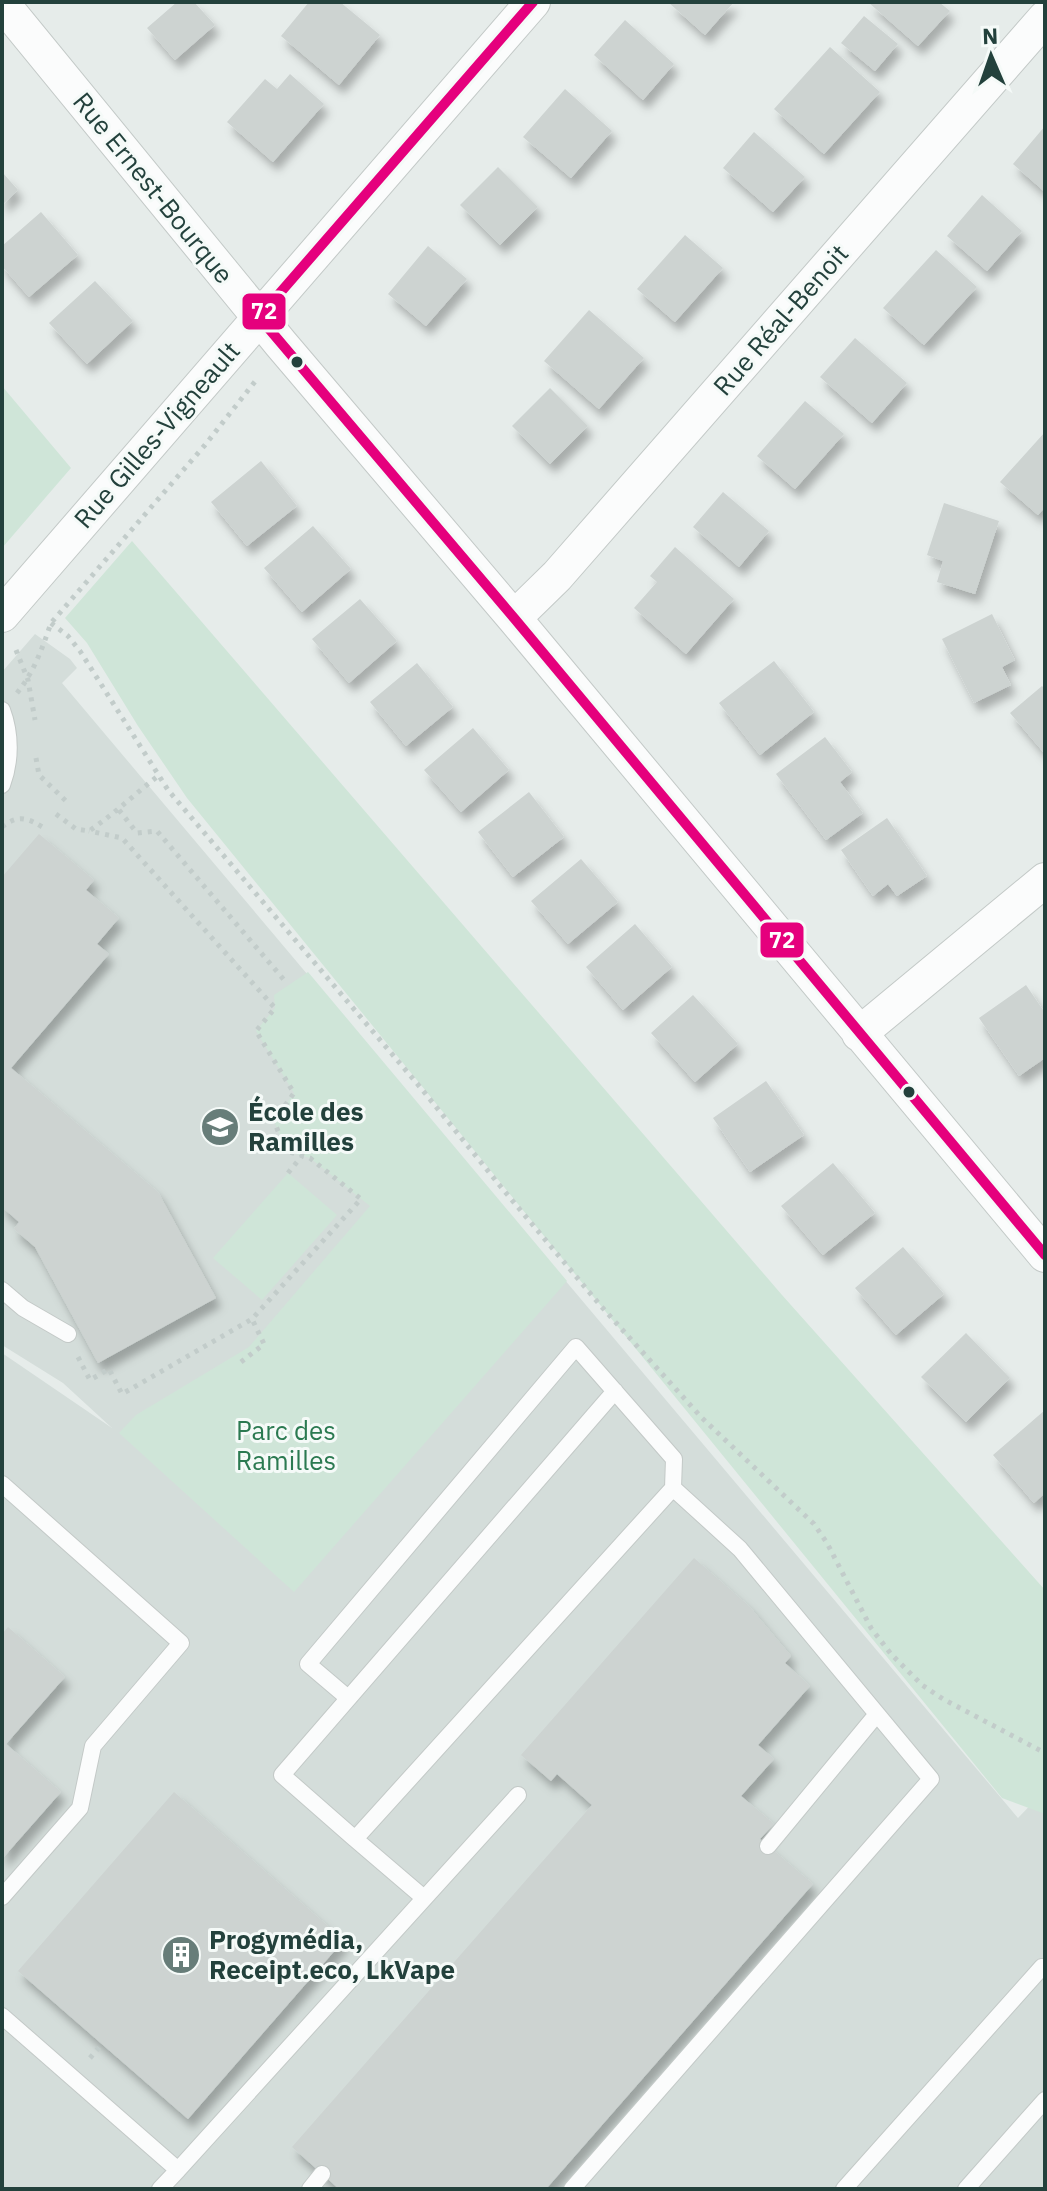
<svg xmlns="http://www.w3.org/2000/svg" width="1047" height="2191" viewBox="0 0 1047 2191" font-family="'IBM Plex Sans',sans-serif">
  <defs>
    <filter id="shadow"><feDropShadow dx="5" dy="9" stdDeviation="4" flood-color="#0004"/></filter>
  </defs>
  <rect width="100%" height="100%" fill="#e6ecea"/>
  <path fill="#d4ddda" d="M35 634 70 659 77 668 62 683 1018 1818 1045 1790V2189H2V1353L112 1428 63 1383 2 1345V672Z"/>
  <path fill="#cfe5d8" d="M2 386 71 468 2 548Z
    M132 541 782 1295 1045 1590V1814L1002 1798 187 798 138 726 87 643 65 618Z
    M308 972 567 1281 294 1592 119 1433 136 1415 249 1347 370 1206 310 1158 286 1151 274 1121 294 1093 256 1031 275 1008 274 995Z
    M288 1173 337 1215 262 1300 213 1258Z"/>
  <path fill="#cdd3d1" filter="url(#shadow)" d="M177 2H194L215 25 175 60 147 28Z
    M309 2H340L380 35 339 85 281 36Z
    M668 2H734L705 35Z
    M868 2H939L950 11 918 46Z
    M864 16 898 44 875 71 841 43Z
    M625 20 674 64 643 100 594 55Z
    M830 47 880 92 824 154 774 109Z
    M290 74 324 104 273 162 227 122 265 79 277 89Z
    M565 89 612 131 571 178 523 137Z
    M1045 126V192L1013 164Z
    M754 132 805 177 773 212 723 168Z
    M498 167 538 207 500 245 460 205Z
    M2 172 18 190 2 205Z
    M982 195 1022 231 987 271 947 236Z
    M41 212 78 255 29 297 2 266V246Z
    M685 235 723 268 675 322 637 289Z
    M428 246 467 279 426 326 388 294Z
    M936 250 977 287 924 345 883 308Z
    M95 281 133 321 87 364 49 323Z
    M589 310 644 358 599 409 544 361Z
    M855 338 907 383 872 423 820 377Z
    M550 388 588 426 550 464 512 426Z
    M805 401 844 434 795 489 757 456Z
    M1045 432V507L1038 515 1000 482Z
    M261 461 297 506 247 546 211 502Z
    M723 492 769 531 739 567 693 527Z
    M944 503 999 521 975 594 937 582 943 561 927 555Z
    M313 526 351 569 302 612 264 568Z
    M675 547 734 599 686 654 634 608 657 582 650 576Z
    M360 599 397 641 349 683 312 639Z
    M992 614 1015 660 1002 667 1011 685 974 703 942 639Z
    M774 661 814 712 760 755 719 703Z
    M417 663 453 707 406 746 370 702Z
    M1042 686 1045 689V754L1010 713Z
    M473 728 509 770 461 812 424 770Z
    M825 737 852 772 840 782 863 813 826 840 776 774Z
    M529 792 564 837 513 877 478 832Z
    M887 818 927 876 897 896 888 884 873 896 841 850Z
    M39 834 94 880 86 890 119 918 97 944 109 954 11 1068 158 1192 216 1298 98 1363 35 1247 14 1229 19 1222 2 1207V877Z
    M581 859 618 902 568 944 531 901Z
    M635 924 672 967 623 1010 586 967Z
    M1026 985 1045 1013V1058L1019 1076 979 1018Z
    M693 995 738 1044 695 1082 651 1033Z
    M766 1081 804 1135 750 1172 713 1118Z
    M833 1163 875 1213 823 1255 781 1206Z
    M903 1247 944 1294 896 1335 855 1288Z
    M966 1333 1010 1378 966 1422 921 1377Z
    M1045 1410V1493L1034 1503 993 1455Z
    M694 1558 749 1606 791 1656 785 1663 810 1686 758 1745 774 1759 741 1796 774 1824 760 1839 813 1884 546 2189H339L292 2147 592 1805 557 1774 551 1781 521 1755Z
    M8 1627 65 1677 6 1744 61 1792 2 1859V1634Z
    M174 1792 344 1940 188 2119 18 1971Z"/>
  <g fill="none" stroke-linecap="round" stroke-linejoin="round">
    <defs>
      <path id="service" d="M2 710C11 734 11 761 2 785
        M2 1290 23 1308 68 1334
        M2 1484 181 1643 93 1746 80 1808 2 1897
        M348 1698 308 1664 576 1347 674 1459 673 1488
        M355 1839 282 1775 615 1391
        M768 1846 877 1714
        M424 1898 355 1839 673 1488 740 1549 931 1779 572 2189
        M2 2016 178 2170 160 2189
        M178 2170 518 1795
        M310 2189 322 2174
        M844 2189 1042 1967 1045 1969
        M966 2189 1045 2100"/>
      <path id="minor" d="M2 3 281 344 514 618 1045 1255
        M2 615 533 2
        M514 618 557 576 1045 18
        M859 1034 1045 880"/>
    </defs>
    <use href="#service" stroke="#c3c9c7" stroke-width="18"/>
    <use href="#minor" stroke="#c3c9c7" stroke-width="36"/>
    <path stroke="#c2ccca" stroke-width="5" stroke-dasharray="4 6" stroke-linecap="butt" d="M51 623 68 636 80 651 168 790 420 1087 501 1187 600 1305 702 1418 814 1524 827 1543 871 1628 891 1654 922 1685 943 1699 1045 1753
      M16 650 28 680 35 720
      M17 693C34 672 42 649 51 623L205 445 257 379
      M36 758 39 775 66 801
      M119 810 137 833 157 831 285 981
      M56 814 76 829 89 831C114 814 135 794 158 776
      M2 827C18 814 28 818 44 828
      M288 1173 302 1156
      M78 1357 90 1380 109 1369 122 1394 252 1319 361 1199 310 1158 286 1151 274 1121 294 1093 256 1031 275 1008 122 838 89 831
      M241 1362 264 1344 252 1319
      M90 2058 102 2044"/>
    <use href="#service" stroke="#fbfcfc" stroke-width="16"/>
    <use href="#minor" stroke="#fbfcfc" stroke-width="34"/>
    <defs>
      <path id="bus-1" d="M533 2 259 317 514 618 1045 1255"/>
    </defs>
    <use href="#bus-1" stroke="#f5faf8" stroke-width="16"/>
    <use href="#bus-1" stroke="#e5007d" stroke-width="10"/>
  </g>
  <defs>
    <symbol id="school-disc" viewBox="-11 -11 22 22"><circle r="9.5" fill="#677d79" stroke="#f5faf8"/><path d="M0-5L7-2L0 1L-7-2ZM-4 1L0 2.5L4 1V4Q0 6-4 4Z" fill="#fff"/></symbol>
    <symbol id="building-disc" viewBox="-11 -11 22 22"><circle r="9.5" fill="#677d79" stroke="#f5faf8"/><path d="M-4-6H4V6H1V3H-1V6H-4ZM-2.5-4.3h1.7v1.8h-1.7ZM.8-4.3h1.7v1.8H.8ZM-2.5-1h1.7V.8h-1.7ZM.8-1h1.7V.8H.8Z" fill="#fff"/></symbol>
  </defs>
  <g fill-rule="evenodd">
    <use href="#school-disc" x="198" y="1105" width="44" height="44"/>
    <use href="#building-disc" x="159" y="1933" width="44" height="44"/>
  </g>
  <g fill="#23413c" stroke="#f5faf8" stroke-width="3">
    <circle cx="297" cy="362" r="7"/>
    <circle cx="909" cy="1092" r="7"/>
  </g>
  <g text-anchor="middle" stroke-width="6" stroke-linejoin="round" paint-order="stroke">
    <g font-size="26" fill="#23413c" stroke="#f5faf8">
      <text transform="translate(153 188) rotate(51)" y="9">Rue Ernest-Bourque</text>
      <text transform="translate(781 320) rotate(-49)" y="9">Rue Réal-Benoit</text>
      <text transform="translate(157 435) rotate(-49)" y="9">Rue Gilles-Vigneault</text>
    </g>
    <g font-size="26" font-weight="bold" fill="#23413c" stroke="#f5faf8" text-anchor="start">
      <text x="248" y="1121">École des<tspan x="248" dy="30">Ramilles</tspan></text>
      <text x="209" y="1949">Progymédia,<tspan x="209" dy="30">Receipt.eco, LkVape</tspan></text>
    </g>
    <g font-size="26" fill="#2b7a51" stroke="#f5faf8">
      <text x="286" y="1440">Parc des<tspan x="286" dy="30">Ramilles</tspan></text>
    </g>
  </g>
  <g stroke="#f5faf8" stroke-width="3">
    <rect x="241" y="292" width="46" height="39" rx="8" fill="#e5007d"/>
    <rect x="759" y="921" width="46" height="38" rx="8" fill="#e5007d"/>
  </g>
  <g font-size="22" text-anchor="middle" font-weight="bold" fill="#fff">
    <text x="264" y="319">72</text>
    <text x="782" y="948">72</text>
  </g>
  <rect width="1047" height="2191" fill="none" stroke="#23413c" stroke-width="8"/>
  <g transform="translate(991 56) rotate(358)" stroke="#f5faf8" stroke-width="6" paint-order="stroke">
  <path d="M0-6L14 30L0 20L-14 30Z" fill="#23413c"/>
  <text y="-12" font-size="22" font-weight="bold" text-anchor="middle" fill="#23413c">N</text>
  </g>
</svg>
